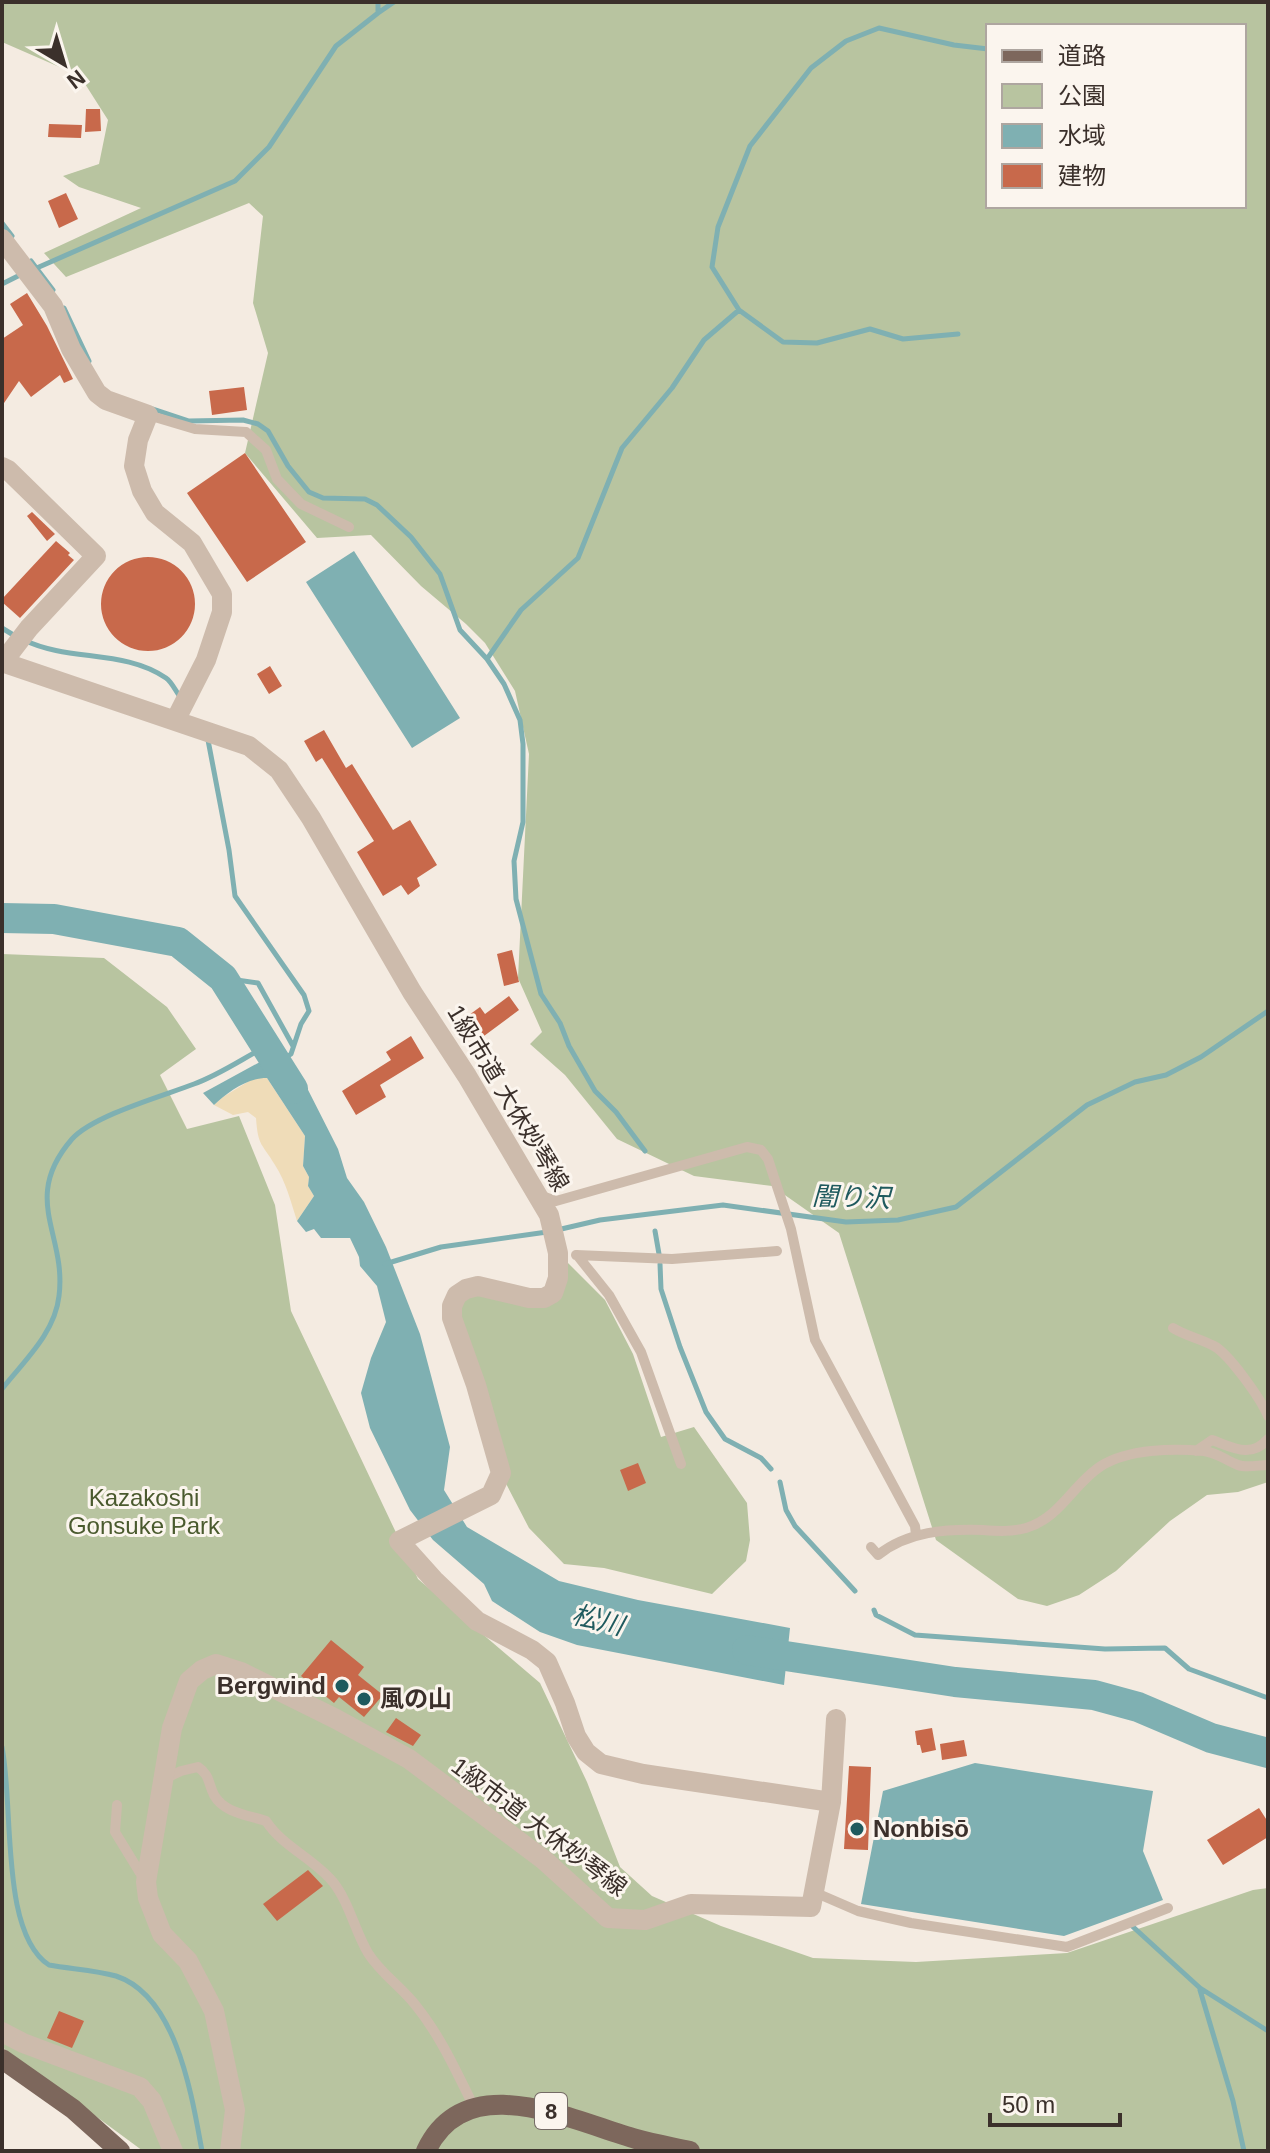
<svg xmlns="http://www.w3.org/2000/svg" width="1270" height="2153" viewBox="0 0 1270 2153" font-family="Arial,'Noto Sans JP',sans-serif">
  <rect width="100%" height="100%" fill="#f4ebe1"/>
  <path fill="#b8c4a0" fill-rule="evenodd" d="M2 2H1268V1482L1238 1492 1207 1495 1170 1521 1116 1571 1079 1595 1047 1606 1018 1599 936 1540 839 1233 772 1186 694 1176 617 1139 565 1075 530 1044 542 1032 518 978 529 754 515 691 485 643 466 624 421 586 371 535 317 538 245 453 268 353 253 303 263 216 249 203 66 277 44 253 141 208 79 187 63 176 99 164 108 120 80 76 2 42ZM988 26H1244V206H988Z
    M2 954 104 958 167 1007 196 1049 160 1075 187 1129 239 1116 275 1205 291 1311 418 1579 540 1683 587 1782 620 1867 652 1896 721 1926 813 1958 916 1962 1067 1953 1253 1890 1268 1888V2151H143L2 2047Z
    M558 1253 605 1300 633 1354 661 1437 694 1427 747 1503 750 1540 746 1561 712 1594 604 1568 564 1564 529 1528 501 1474 452 1306 457 1295 544 1298Z"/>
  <path fill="#efdcb8" d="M254 1078H267L305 1136 303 1166 309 1177 308 1186 314 1196 297 1221C291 1202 286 1182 275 1165 262 1143 258 1147 256 1118L248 1112 233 1115 214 1105 223 1097Z"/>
  <path fill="#7fb0b2" d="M354 551 460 718 412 748 306 582Z
    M280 1051 302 1078 338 1149 347 1178 364 1202 386 1247 420 1334 450 1447 444 1490 467 1527 559 1581 638 1600 790 1628 784 1685 577 1645 540 1632 492 1601 484 1584 433 1540 410 1510 370 1428 361 1393 371 1358 386 1322 377 1286 360 1266 359 1257 350 1238H321L314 1229 306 1232 297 1221 314 1196 308 1186 309 1177 303 1166 305 1136 267 1078C247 1078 228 1092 214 1105L203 1093Z
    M975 1763 1153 1791 1143 1851 1163 1900 1064 1936 861 1904 883 1791Z"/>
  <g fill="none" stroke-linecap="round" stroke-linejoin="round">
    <path stroke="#7fb0b2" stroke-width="5" d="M378 13 394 2
      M2 223 12 236
      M31 261 53 290
      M39 267 235 181 269 147 336 46 378 13V2
      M2 284 22 274
      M64 308 89 361
      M958 334 903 339 870 329 817 343 783 342 739 310 712 267 718 227 750 146 811 68 846 41 879 28 954 45 988 49
      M153 409 189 421 243 420 258 424 268 431 288 466 309 492 323 498 365 499 377 505 411 537 440 574 460 630 487 659 504 684 520 720 523 744V822L514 861 516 899 541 994 560 1023 569 1046 595 1091 616 1112 645 1151
      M2 628 15 636
      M24 640C69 662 124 649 166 678 172 682 176 692 181 698
      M487 659 521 610 578 558 622 448 672 388 704 340 739 310
      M208 740 229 850 235 896 304 995 309 1011 301 1024 291 1054 282 1060
      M223 978 258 983 293 1046
      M557 1230 600 1220 723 1205 846 1222 898 1220 956 1207 1087 1105 1135 1082 1166 1075 1201 1057 1268 1011
      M655 1231 659 1254
      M385 1264 441 1247 547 1232
      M660 1264 661 1289 680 1347 706 1412 725 1439 761 1458 771 1469
      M2 1389C24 1361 55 1333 59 1296 67 1234 20 1199 72 1139 94 1115 163 1096 194 1084 219 1075 242 1059 265 1047
      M780 1482 786 1510 795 1526 855 1591
      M874 1610 876 1615 915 1635 1105 1649 1165 1648 1189 1669 1268 1698
      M2 1747C14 1808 0 1933 49 1965 71 1969 95 1970 116 1976 177 1996 192 2097 202 2151
      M1131 1925 1200 1988 1268 2031
      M1200 1990 1233 2101 1244 2151"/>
    <path stroke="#7fb0b2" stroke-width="30" d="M2 918 54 919 178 942 223 978 293 1089
      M747 1650 955 1682 1094 1695 1138 1707 1211 1738 1268 1753"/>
  </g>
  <path fill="#c8694b" d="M86 109H100L101 131 85 132Z
    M49 124 82 125 81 138 48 137Z
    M66 193 78 219 59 228 48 201Z
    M27 293 47 326 73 379 64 383 60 375 31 397 19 381 2 406V339L23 325 10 304Z
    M244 387 247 410 212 415 209 391Z
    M245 453 306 542 247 582 187 493Z
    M32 512 55 534 47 541 27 516Z
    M56 541 70 553 68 555 74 560 20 618 2 602V599Z
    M101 604a47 47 0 1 1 94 0a47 47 0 1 1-94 0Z
    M270 666 282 686 269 694 257 674Z
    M324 730 346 768 352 764 393 830 410 820 437 865 417 878 420 886 408 895 401 885 383 896 357 852 374 841 322 758 316 762 304 741Z
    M512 950 519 982 504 986 497 954Z
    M509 996 519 1010 484 1036 469 1015 480 1007 485 1014Z
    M411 1036 424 1058 380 1085 386 1097 356 1115 342 1091 391 1060 386 1052Z
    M638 1463 646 1483 628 1491 620 1470Z
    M331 1640 364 1667 358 1675 383 1695 364 1717 339 1697 334 1703 301 1676Z
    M396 1718 421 1735 413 1746 386 1732Z
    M932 1728 936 1750 922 1753 920 1745H917L915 1731Z
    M964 1740 967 1756 942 1760 940 1744Z
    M849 1766 871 1767 868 1850 844 1849Z
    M1259 1808 1268 1822V1837L1223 1865 1207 1840Z
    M308 1870 323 1886 277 1921 263 1904Z
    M59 2011 84 2021 72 2048 47 2038Z"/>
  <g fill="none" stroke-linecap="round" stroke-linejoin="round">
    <path stroke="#cdbbac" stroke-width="10" d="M148 415 195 429 246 432 266 450 277 479 301 504 349 527
      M539 1195 556 1201 747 1147 761 1150 768 1159 791 1229 815 1340 915 1526 916 1535
      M576 1255 672 1259 777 1251
      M577 1255 609 1295 641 1352 681 1464
      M1173 1328C1186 1336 1201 1339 1214 1346 1229 1354 1261 1399 1268 1416
      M1196 1451 1212 1440C1232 1447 1251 1459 1268 1439
      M871 1547 878 1555C908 1531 946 1529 983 1530 997 1531 1012 1532 1026 1528 1060 1518 1073 1484 1101 1466 1128 1449 1173 1448 1204 1451 1218 1453 1225 1460 1238 1465 1246 1468 1259 1465 1268 1465
      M164 1779 181 1771 198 1767C210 1775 208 1783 214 1795 224 1813 248 1815 266 1821 283 1847 313 1858 333 1882 349 1902 355 1931 368 1953 381 1974 402 1987 417 2007 441 2037 457 2073 474 2107
      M117 1805 115 1832 145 1881
      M814 1892 858 1911 911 1923 1067 1947 1168 1908"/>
    <path stroke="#cdbbac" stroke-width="20" d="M2 239 53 306 71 349 97 393 106 400 148 415 138 440 134 466 142 491 155 513 192 543 222 594V612L206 660 176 719
      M2 467 8 470 96 556 29 628 3 662
      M2 662 249 746 279 770 311 818 412 992 467 1076 549 1215 558 1253V1278L553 1293 544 1298H529L478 1286 466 1289 457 1295 452 1306V1318L476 1385 501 1473 491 1495 399 1541 434 1580 477 1621 532 1650 547 1662 565 1703 576 1736 586 1752 601 1764 643 1774 831 1802
      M2 2032 23 2043 140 2087 152 2101 173 2151
      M230 2151 235 2110 214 2011 188 1961 162 1934 148 1898 146 1882 172 1728 189 1681 202 1670 216 1664 241 1672 336 1719 409 1759 544 1860 608 1918 645 1920 691 1904 811 1907 831 1802 836 1719"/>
    <path stroke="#7d675c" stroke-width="20" d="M2 2059 73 2109 120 2151
      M426 2151C466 2066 572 2121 636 2139 654 2144 672 2147 690 2151"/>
  </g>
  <g fill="#1f5a5e" stroke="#fbf5ee" stroke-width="3">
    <circle cx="342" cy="1686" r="8"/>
    <circle cx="364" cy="1699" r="8"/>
    <circle cx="857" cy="1829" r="8"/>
  </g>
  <g text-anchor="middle" stroke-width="6" stroke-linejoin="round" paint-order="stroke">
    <rect fill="#fbf5ee" stroke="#756b66" stroke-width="2" x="535" y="2093" width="32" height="36" rx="6"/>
    <g font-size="22" font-weight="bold" fill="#3b302b">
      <text x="551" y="2119">8</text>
    </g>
    <g font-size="24" fill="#3b302b" stroke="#fbf5ee">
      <text transform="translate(508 1098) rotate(59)" y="8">1級市道 大休妙琴線</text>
      <text transform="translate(539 1827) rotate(37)" y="8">1級市道 大休妙琴線</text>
    </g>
    <g font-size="24" fill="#4a5a2e" stroke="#fbf5ee">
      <text x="144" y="1506">Kazakoshi<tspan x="144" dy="28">Gonsuke Park</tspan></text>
    </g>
    <g font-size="24" font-weight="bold" fill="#3b302b" stroke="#fbf5ee" text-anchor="start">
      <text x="326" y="1694" text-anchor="end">Bergwind</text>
      <text x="380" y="1707">風の山</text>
      <text x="873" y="1837">Nonbisō</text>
    </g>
    <g font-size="26" font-style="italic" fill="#1f5a5e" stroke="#fbf5ee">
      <text transform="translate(851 1197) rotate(2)" y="9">闇り沢</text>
      <text transform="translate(598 1620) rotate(14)" y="9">松川</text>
    </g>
  </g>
  <rect width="1270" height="2153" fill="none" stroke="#3b302b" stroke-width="8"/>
  <rect x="986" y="24" width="260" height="184" fill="#fbf5ee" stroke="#aea6a0" stroke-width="2"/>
  <rect x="1002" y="50" width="40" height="12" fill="#7d675c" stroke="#aea6a0" stroke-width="2"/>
  <text x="1058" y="64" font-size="24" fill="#3b302b">道路</text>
  <rect x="1002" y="84" width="40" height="24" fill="#b8c4a0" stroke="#aea6a0" stroke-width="2"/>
  <text x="1058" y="104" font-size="24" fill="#3b302b">公園</text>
  <rect x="1002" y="124" width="40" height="24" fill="#7fb0b2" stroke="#aea6a0" stroke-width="2"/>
  <text x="1058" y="144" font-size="24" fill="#3b302b">水域</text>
  <rect x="1002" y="164" width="40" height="24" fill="#c8694b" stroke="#aea6a0" stroke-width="2"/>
  <text x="1058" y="184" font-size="24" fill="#3b302b">建物</text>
  <g transform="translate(64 64) rotate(142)" stroke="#fbf5ee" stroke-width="6" paint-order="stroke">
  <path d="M0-6L14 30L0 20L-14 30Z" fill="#3b302b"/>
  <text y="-12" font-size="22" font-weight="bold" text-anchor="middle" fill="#3b302b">N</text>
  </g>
  <path d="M990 2113v12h130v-12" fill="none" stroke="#3b302b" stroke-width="4"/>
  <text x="1002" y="2113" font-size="24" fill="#3b302b" stroke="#fbf5ee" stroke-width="6" paint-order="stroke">50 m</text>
</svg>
